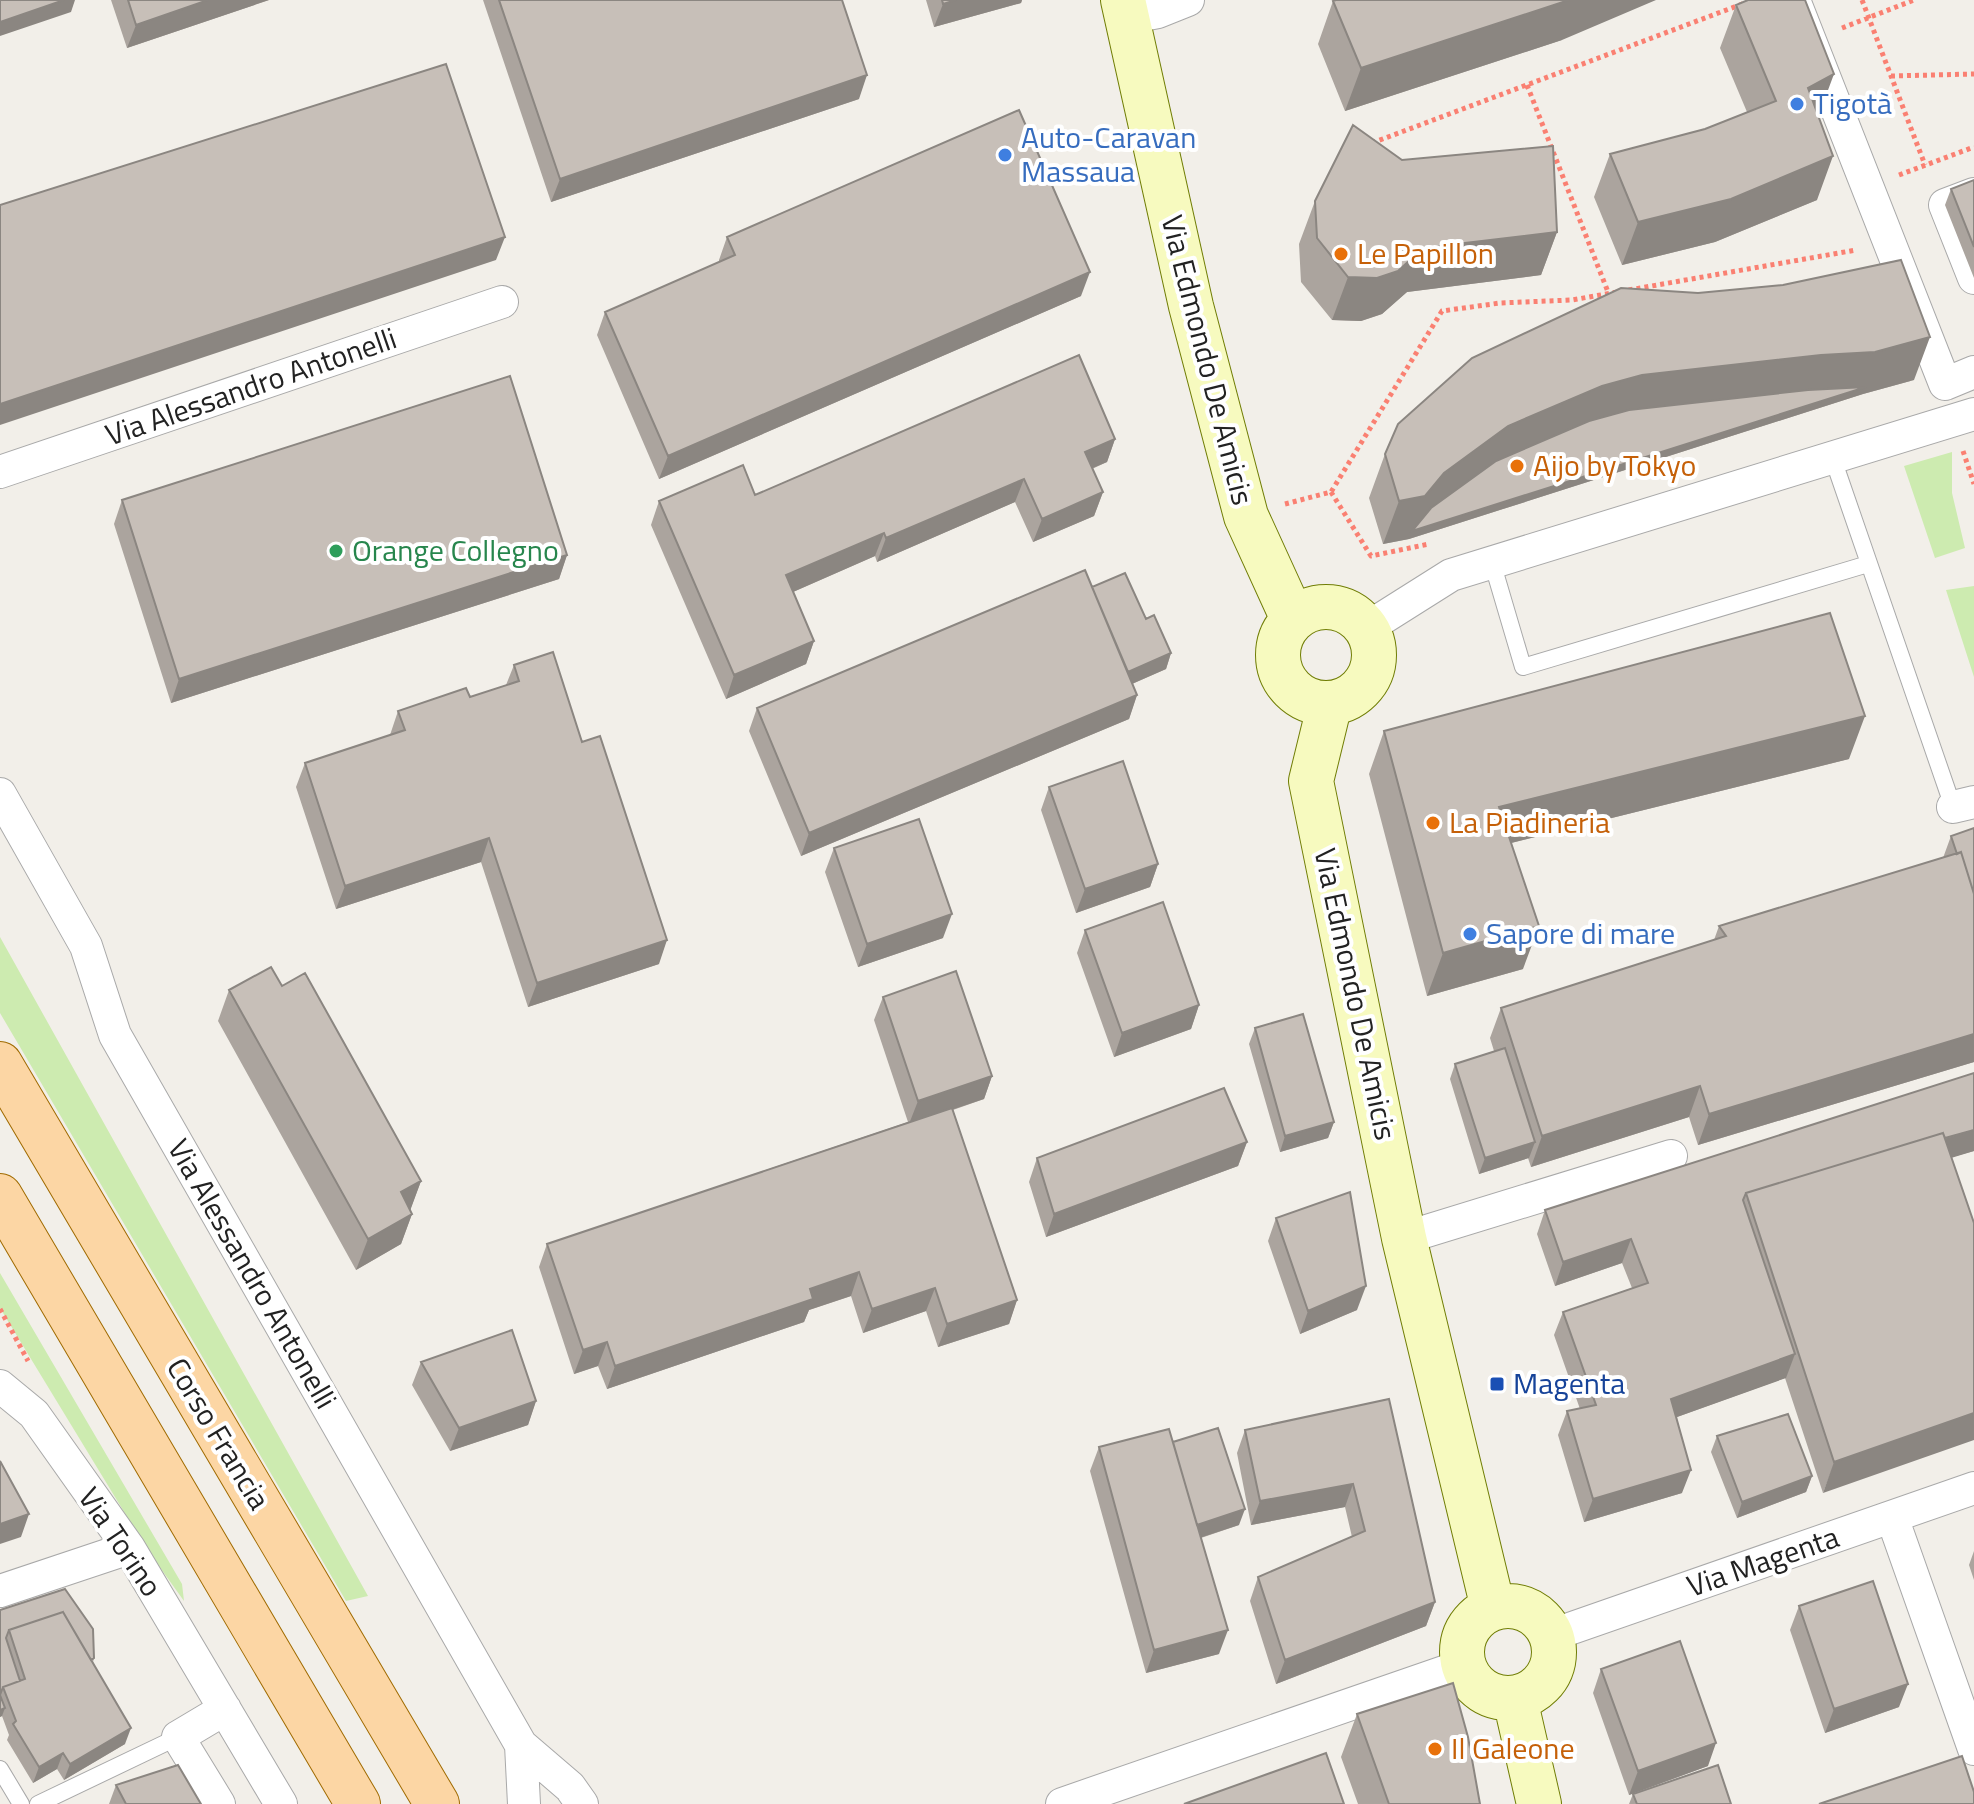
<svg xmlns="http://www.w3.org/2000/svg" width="1974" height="1804" viewBox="0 0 1974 1804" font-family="'Titillium Web',sans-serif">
  <rect width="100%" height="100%" fill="#f2efe9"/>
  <path fill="#cdebb0" d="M1952 452V493L1965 548 1935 558 1904 466Z
    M1974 586V677L1946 590Z
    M0 937 368 1596 346 1601 0 1013Z
    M0 1273 182 1584 184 1601 146 1548 0 1308Z"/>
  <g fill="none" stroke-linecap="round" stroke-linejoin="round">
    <defs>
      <path id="lane" d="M1832 456 1953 807
        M1492 562 1523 667 1868 564
        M0 1769 21 1804
        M38 1804 178 1737"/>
      <path id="street" d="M1794 0 1945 384 1974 372
        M1127 18 1158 12 1188 0
        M1974 194 1945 205 1974 278
        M0 472 502 302
        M1367 628 1451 575 1974 414
        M0 794 86 946 115 1035 521 1745 524 1804
        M1953 807 1974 802
        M1404 1238 1671 1156
        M0 1386 34 1414 129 1548 281 1804
        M1892 1517 1974 1749
        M0 1591 129 1548
        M1552 1635 1974 1488
        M521 1745 570 1787 582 1804
        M219 1804 178 1737 225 1709
        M1062 1804 1464 1665"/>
      <path id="secondary" d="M1123 0 1191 306 1246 516 1293 619
        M1278 655a48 48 0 1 1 96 0a48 48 0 1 1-96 0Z
        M1330 703 1311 781 1404 1238 1493 1608
        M1462 1652a46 46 0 1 1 92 0a46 46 0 1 1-92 0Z
        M1515 1699 1539 1804"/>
      <path id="primary" d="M0 1064 437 1804
        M0 1196 358 1804"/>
    </defs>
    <use href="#lane" stroke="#a9a9a9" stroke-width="18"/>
    <use href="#street" stroke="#a9a9a9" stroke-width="34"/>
    <use href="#secondary" stroke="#707d05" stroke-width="46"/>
    <use href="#primary" stroke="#a06b00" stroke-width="46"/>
    <path stroke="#fa8072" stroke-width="5" stroke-dasharray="4 4" stroke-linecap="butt" d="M1862 0 1925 165
      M1842 28 1914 0
      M1891 76 1974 74
      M1527 85 1608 292
      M1372 143 1753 0
      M1899 175 1974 147
      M1963 451 1974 484
      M1331 492 1371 556 1429 544
      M1285 504 1331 492 1442 311 1500 303 1572 300 1856 250
      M0 1309 28 1361"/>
    <use href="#lane" stroke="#fff" stroke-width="16"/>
    <use href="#street" stroke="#fff" stroke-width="32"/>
    <use href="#secondary" stroke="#f7fabf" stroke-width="44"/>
    <use href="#primary" stroke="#fcd6a4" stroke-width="44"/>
  </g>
  <path fill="#aba49e" d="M111 0H269L127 48Z
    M483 0H842L859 99 551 202Z
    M926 0H1022L1021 3 934 27Z
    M1333 1 1562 40 1345 111 1318 44Z
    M1736 5 1819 117 1817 200 1715 242 1622 265 1594 197 1610 154 1705 129 1747 112 1720 48Z
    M1402 160 1557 232 1541 275 1407 292 1382 314 1361 321 1332 320 1301 282 1299 244 1315 201Z
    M1974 180V278L1945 205 1951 189Z
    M727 237 1081 296 659 479 597 335 605 312 719 262V260Z
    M1914 380 1863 394 1409 539 1383 544 1369 498 1385 454Z
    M1115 439 1107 462 1092 469 1103 492 1094 516 1033 542 1015 502 877 562 875 556 793 592 814 641 806 664 726 699 651 525 659 501 755 495Z
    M122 500 567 555 559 579 171 703 114 524Z
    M1092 587 1146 619 1171 653 1166 669 1132 684 1137 695 1129 719 801 856 749 731 757 708Z
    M514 665 582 742 659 964 528 1007 481 862 336 909 296 787 305 763 390 735 398 711 470 697 506 685Z
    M1384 731 1849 759 1511 843 1523 969 1427 996 1369 774Z
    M1049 787 1158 864 1150 887 1076 913 1041 810Z
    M1974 828V1062L1698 1145 1689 1117 1531 1167 1528 1158 1479 1174 1450 1079 1455 1064 1494 1051 1490 1038 1501 1008 1714 940 1719 926 1943 858 1951 836Z
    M834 848 943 938 858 967 825 872Z
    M1085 930 1199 1005 1191 1029 1114 1057 1077 953Z
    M282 986 421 1181 410 1210 412 1214 401 1244 356 1270 218 1021 229 990Z
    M883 997 992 1076 984 1099 953 1110 1017 1300 1009 1324 938 1347 926 1311 863 1333 851 1296 809 1310 804 1322 607 1389 598 1366 574 1374 539 1267 547 1244 908 1122 874 1020Z
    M1255 1028 1334 1122 1328 1138 1280 1152 1249 1044Z
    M1974 1073V1151L1952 1157 1823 1493 1785 1378 1677 1417 1682 1493 1584 1522 1558 1435 1567 1411 1580 1409 1554 1335 1563 1312 1632 1288 1622 1263 1555 1286 1537 1234 1545 1210Z
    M1247 1142 1238 1166 1046 1237 1029 1182 1037 1158Z
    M1276 1218 1357 1310 1300 1334 1268 1241Z
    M421 1362 536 1401 528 1425 450 1451 412 1385Z
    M1389 1399 1435 1602 1426 1626 1276 1684 1250 1601 1258 1577 1352 1537 1345 1507 1251 1525 1237 1453 1245 1430Z
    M1717 1436 1812 1476 1806 1492 1737 1518 1711 1452Z
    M1173 1442 1239 1525 1201 1538 1219 1654 1146 1673 1090 1471 1099 1447Z
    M1974 1551V1580L1969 1565Z
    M1799 1606 1899 1707 1825 1733 1790 1630Z
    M0 1610 94 1658 93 1662 125 1744 64 1780 57 1769 33 1783 7 1740 9 1735 2 1716 0 1717Z
    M1601 1669 1708 1766 1629 1795 1593 1693Z
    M1357 1714 1480 1804H1358L1341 1757Z
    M116 1785 201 1804H109Z
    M1633 1794 1731 1804H1629Z"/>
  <path fill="#8b8681" d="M64 0H75L71 12 0 36V22Z
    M208 0H269L127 48 136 25Z
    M956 0H1022L1021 3 934 27 943 4Z
    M1569 0H1656L1562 40 1345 111 1361 68Z
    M1834 74 1818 117 1808 88Z
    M867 75 859 99 551 202 560 179Z
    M1833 156 1817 200 1715 242 1622 265 1638 222Z
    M1557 232 1541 275 1407 292 1382 314 1361 321 1332 320 1348 277 1423 248Z
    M505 237 496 260 0 425V404Z
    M1090 272 1081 296 659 479 668 456Z
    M1930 337 1914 380 1863 394 1409 539 1383 544 1399 501 1444 473 1508 426 1602 386 1642 375Z
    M1115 439 1107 462 1076 475 1085 452Z
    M1024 479 1015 502 877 562 886 538Z
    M1103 492 1094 516 1033 542 1042 519Z
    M884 533 875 556 777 599 786 575Z
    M567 555 559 579 171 703 179 679Z
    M814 641 806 664 726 699 734 675Z
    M1171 653 1166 669 1118 690 1124 674Z
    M1137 695 1129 719 801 856 809 833Z
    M1865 716 1849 759 1483 850 1499 807Z
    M489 838 481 862 336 909 345 886Z
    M1158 864 1150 887 1076 913 1085 889Z
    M952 914 943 938 858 967 867 944Z
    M1539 926 1523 969 1427 996 1443 953Z
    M667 940 659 964 528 1007 537 983Z
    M1199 1005 1191 1029 1114 1057 1122 1033Z
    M1974 1034V1062L1698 1145 1709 1114Z
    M992 1076 984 1099 909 1124 918 1101Z
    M1700 1086 1689 1117 1531 1167 1542 1136Z
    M1334 1122 1328 1138 1280 1152 1285 1136Z
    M1974 1130V1151L1754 1218 1747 1199Z
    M1247 1142 1238 1166 1046 1237 1054 1214Z
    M1535 1142 1529 1158 1479 1174 1485 1158Z
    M421 1181 410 1211 401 1192Z
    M412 1214 401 1244 356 1270 368 1239Z
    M1631 1239 1622 1263 1555 1286 1563 1262Z
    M859 1272 851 1296 809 1310 804 1322 607 1389 615 1366 810 1289Z
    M1366 1286 1357 1310 1300 1334 1308 1311Z
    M935 1288 926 1311 863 1333 872 1309Z
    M1017 1300 1009 1324 938 1347 947 1324Z
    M607 1342 598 1366 574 1374 583 1350Z
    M1795 1354 1786 1378 1663 1422 1671 1399Z
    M536 1401 528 1425 450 1451 459 1428Z
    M1974 1413V1440L1823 1493 1834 1462Z
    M1691 1470 1682 1493 1584 1522 1593 1499Z
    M1812 1476 1806 1492 1737 1518 1742 1502Z
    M1353 1484 1345 1507 1251 1525 1260 1501Z
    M1245 1509 1239 1525 1187 1542 1193 1526Z
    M29 1514 21 1537 0 1544V1524Z
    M1435 1602 1426 1626 1276 1684 1285 1660Z
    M1228 1630 1219 1654 1146 1673 1154 1650Z
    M1908 1684 1899 1707 1825 1733 1834 1709Z
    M5 1708 2 1716 0 1717V1710Z
    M131 1728 125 1744 64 1780 70 1764Z
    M1716 1743 1708 1766 1629 1795 1638 1771Z
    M63 1753 57 1769 33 1783 39 1767Z"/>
  <path fill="#c7bfb8" stroke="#8b8681" stroke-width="2" d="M0 0H64L0 22Z
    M128 0H208L136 25Z
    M499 0H842L867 75 560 179Z
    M942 0H956L943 4Z
    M1336 0H1569L1361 68 1333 1Z
    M1748 0H1805L1834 74 1808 88 1833 156 1731 199 1638 222 1610 154 1705 129 1776 101 1736 5Z
    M446 64 505 237 0 404V205Z
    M1019 110 1090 272 668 456 605 312 735 255 727 237Z
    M1353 125 1402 160 1553 146 1557 232 1423 248 1398 271 1377 278 1348 277 1317 238 1315 201Z
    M1974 180V247L1951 189Z
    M1901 260 1930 337 1875 352 1821 355 1642 375 1602 386 1508 426 1444 473 1425 496 1399 501 1385 454 1398 424 1472 358 1621 288 1698 293 1783 285Z
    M1079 355 1115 439 1085 452 1103 492 1042 519 1024 479 886 538 884 533 786 575 814 641 734 675 659 501 743 465 755 495Z
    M510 376 567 555 179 679 122 500Z
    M1866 387 1412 531 1431 508 1496 461 1589 421 1629 410 1808 390Z
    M1085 570 1137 695 809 833 757 708Z
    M1125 573 1146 619 1154 615 1171 653 1128 672 1092 587Z
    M1830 613 1865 716 1499 807 1539 926 1443 953 1384 731Z
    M553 652 582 742 600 736 667 940 537 983 489 838 345 886 305 763 405 730 398 711 466 688 470 697 519 681 514 665Z
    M1123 761 1158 864 1085 889 1049 787Z
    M919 819 952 914 867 944 834 848Z
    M1974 828V894L1961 852 1957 854 1951 836Z
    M1961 852 1974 894V1034L1709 1114 1700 1086 1542 1136 1501 1008 1726 936 1719 926Z
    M1163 902 1199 1005 1122 1033 1085 930Z
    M271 967 282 986 305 973 421 1181 401 1192 412 1214 368 1239 229 990Z
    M956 971 992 1076 918 1101 883 997Z
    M1303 1014 1334 1122 1285 1136 1255 1028Z
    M1505 1048 1535 1142 1485 1158 1455 1064Z
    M1974 1073V1130L1945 1138 1943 1133 1746 1193 1743 1200 1795 1354 1671 1399 1691 1470 1593 1499 1567 1411 1596 1405 1563 1312 1648 1283 1631 1239 1563 1262 1545 1210Z
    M1224 1088 1247 1142 1054 1214 1037 1158Z
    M952 1108 1017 1300 947 1324 935 1288 872 1309 859 1272 810 1289 813 1299 615 1366 607 1342 583 1350 547 1244Z
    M1943 1133 1974 1223V1413L1834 1462 1746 1193Z
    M1350 1192 1366 1286 1308 1311 1276 1218Z
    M512 1330 536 1401 459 1428 421 1362Z
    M1389 1399 1435 1602 1285 1660 1258 1577 1365 1531 1353 1484 1260 1501 1245 1430Z
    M1788 1414 1812 1476 1742 1502 1717 1436Z
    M1218 1428 1245 1509 1197 1525 1173 1442Z
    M1169 1429 1228 1630 1154 1650 1099 1447Z
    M0 1461 29 1514 0 1524Z
    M1873 1581 1908 1684 1834 1709 1799 1606Z
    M65 1589 93 1629 94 1658 91 1660 63 1612 9 1630 6 1638 20 1681 3 1687 0 1695 5 1708 0 1710V1610Z
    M63 1612 131 1728 70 1764 63 1753 39 1767 13 1724 16 1721 3 1687 25 1679 9 1630Z
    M1680 1641 1716 1743 1638 1771 1601 1669Z
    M1453 1683 1468 1737 1480 1804H1389L1357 1714Z
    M1326 1753 1344 1804H1184Z
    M1962 1756 1974 1792V1804H1819Z
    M178 1765 201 1804H126L116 1785Z
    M1718 1765 1731 1804H1637L1633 1794Z"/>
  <g fill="#3f7fe0" stroke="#fff" stroke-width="3">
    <circle cx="1797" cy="104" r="8"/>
    <circle cx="1005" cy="155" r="8"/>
    <circle cx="1470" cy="934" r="8"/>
  </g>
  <g fill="#e8710a" stroke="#fff" stroke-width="3">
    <circle cx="1341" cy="254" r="8"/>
    <circle cx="1517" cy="466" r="8"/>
    <circle cx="1433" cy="823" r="8"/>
    <circle cx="1435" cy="1749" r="8"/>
  </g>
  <circle fill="#2e9e5b" stroke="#fff" stroke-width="3" cx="336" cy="551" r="8"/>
  <rect fill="#1a4fb4" stroke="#fff" stroke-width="3" x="1489" y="1376" width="16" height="16" rx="4"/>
  <g text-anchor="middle" stroke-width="8" stroke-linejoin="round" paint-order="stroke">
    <g font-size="30" fill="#366cbe" stroke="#fff" text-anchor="start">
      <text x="1813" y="114">Tigotà</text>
      <text x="1021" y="148">Auto-Caravan<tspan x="1021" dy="34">Massaua</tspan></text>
      <text x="1486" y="944">Sapore di mare</text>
    </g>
    <g font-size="30" fill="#c56008" stroke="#fff" text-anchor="start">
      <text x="1357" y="264">Le Papillon</text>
      <text x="1533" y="476">Aijo by Tokyo</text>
      <text x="1449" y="833">La Piadineria</text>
      <text x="1451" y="1759">Il Galeone</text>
    </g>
    <g font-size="30" fill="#222" stroke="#fff">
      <text transform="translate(1207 360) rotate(76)" y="10">Via Edmondo De Amicis</text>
      <text transform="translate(251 387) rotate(-19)" y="10">Via Alessandro Antonelli</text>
      <text transform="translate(1355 994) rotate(78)" y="10">Via Edmondo De Amicis</text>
      <text transform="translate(252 1274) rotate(60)" y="10">Via Alessandro Antonelli</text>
      <text transform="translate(218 1434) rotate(59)" y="10">Corso Francia</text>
      <text transform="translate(120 1542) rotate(56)" y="10">Via Torino</text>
      <text transform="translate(1763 1562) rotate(-19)" y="10">Via Magenta</text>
    </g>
    <g font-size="30" fill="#27864d" stroke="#fff" text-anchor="start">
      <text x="352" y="561">Orange Collegno</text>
    </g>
    <g font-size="30" fill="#164399" stroke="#fff" text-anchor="start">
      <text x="1513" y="1394">Magenta</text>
    </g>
  </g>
</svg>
